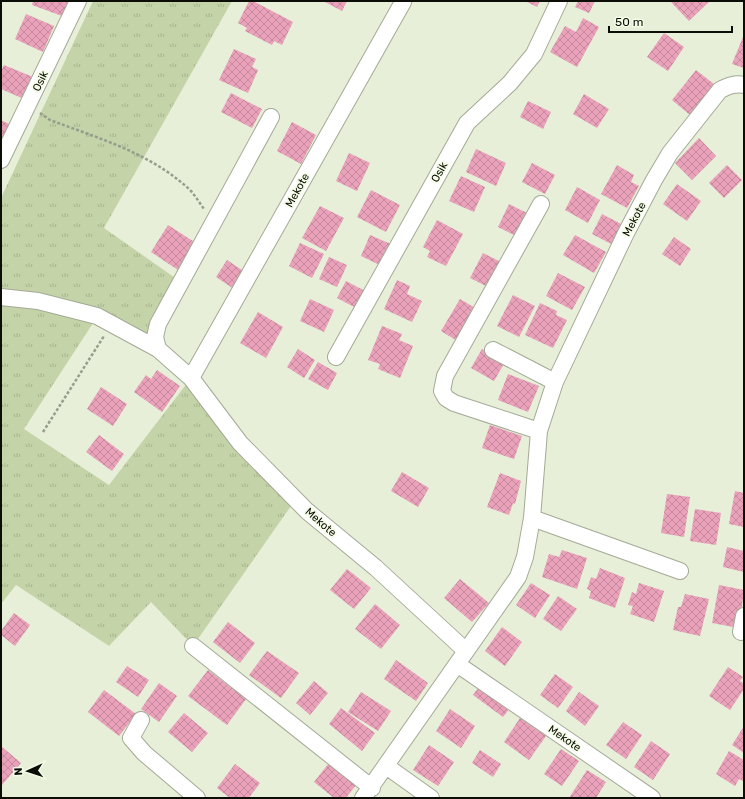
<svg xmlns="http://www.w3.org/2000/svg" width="745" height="799" viewBox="0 0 745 799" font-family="Rubik,sans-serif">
  <defs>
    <pattern id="grass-tufts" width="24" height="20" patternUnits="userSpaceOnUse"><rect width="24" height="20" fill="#c5d4a8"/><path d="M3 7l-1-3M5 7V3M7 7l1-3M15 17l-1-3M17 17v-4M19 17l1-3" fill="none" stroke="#a8b58f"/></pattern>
    <pattern id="building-cross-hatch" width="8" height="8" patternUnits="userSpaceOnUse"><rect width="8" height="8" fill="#eaa1ba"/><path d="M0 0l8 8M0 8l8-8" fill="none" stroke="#c7899e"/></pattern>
  </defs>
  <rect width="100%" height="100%" fill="#e7efd9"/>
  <path fill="url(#grass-tufts)" d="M93 1H232L104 228 181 282 158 349 97 317 24 429 109 485 191 378 291 506 193 646 151 602 109 646 16 585 1 604V198Z"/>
  <path fill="url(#building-cross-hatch)" d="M33 1H68L62 16 32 5Z
    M249 1H253L293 22 282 45 274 41 272 45 245 31 247 28 238 23Z
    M323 1H347L342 11Z
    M525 1H540L537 7Z
    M578 1H595L589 13 575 7Z
    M672 1H710L689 21 671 2Z
    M26 14 54 26 43 52 15 39Z
    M583 18 599 27 577 67 550 52 565 26 576 32Z
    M664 33 684 47 668 71 647 57Z
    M743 37H744V68L732 64Z
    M234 49 256 59 252 67 258 70 248 93 219 80Z
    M4 65 33 77 24 99 1 89V71Z
    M696 70 714 84 690 115 672 100Z
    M231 93 262 109 252 128 221 112Z
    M584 94 609 109 597 128 573 114Z
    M528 101 551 112 543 129 520 117Z
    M1 120 9 124 1 144Z
    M292 122 316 135 301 164 277 151Z
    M699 138 716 156 692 180 675 163Z
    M476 149 506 163 496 186 466 172Z
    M349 153 370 163 357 191 336 181Z
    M532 163 555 175 545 194 522 182Z
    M617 165 634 175 631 182 639 186 627 208 601 194Z
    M727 165 742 180 724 198 709 183Z
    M461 176 485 187 474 212 449 201Z
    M677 184 701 201 687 221 663 204Z
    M577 187 600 200 588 223 565 210Z
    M371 190 400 205 386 232 357 217Z
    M509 204 529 214 518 237 498 227Z
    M320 206 344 218 326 251 302 238Z
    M602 214 625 226 615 246 592 234Z
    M437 220 463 234 446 266 427 257 430 251 423 247Z
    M168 225 196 243 178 270 151 252Z
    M370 235 393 245 384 267 361 256Z
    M575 235 606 252 594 273 563 255Z
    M674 237 691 249 680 266 662 254Z
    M300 243 324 254 312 278 289 266Z
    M483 253 503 263 490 288 470 278Z
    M329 257 347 265 337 287 319 279Z
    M227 260 248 274 237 291 216 277Z
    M558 273 585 287 572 310 546 296Z
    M397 280 410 286 407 294 422 301 412 322 384 309Z
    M346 281 367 292 358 309 337 298Z
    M513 295 535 306 519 337 497 326Z
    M310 299 334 310 324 332 300 321Z
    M460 299 477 309 459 342 441 331Z
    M540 303 557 311 556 315 567 320 553 348 525 335Z
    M258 312 283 327 266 358 240 343Z
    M382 326 402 334 399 340 413 346 400 378 378 369 380 364 368 360Z
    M298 349 315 360 304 378 287 367Z
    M482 349 505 362 494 381 471 368Z
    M318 362 337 373 328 390 308 379Z
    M157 370 180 386 162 412 134 392 146 375 151 379Z
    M508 374 539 386 528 412 498 400Z
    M101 387 127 404 113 426 87 409Z
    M490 425 522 436 514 459 482 448Z
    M99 435 124 454 112 471 86 452Z
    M402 472 429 488 418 507 391 491Z
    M500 473 521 481 515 504 513 503 509 515 487 507Z
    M735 491 744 493V527L729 524Z
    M667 494 690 497 684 537 661 533Z
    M695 509 721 513 716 545 690 541Z
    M727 547 744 551V572L723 567Z
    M562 550 587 558 577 589 542 577 549 554 559 557Z
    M600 568 625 578 615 608 589 598 591 591 587 589 591 577 596 579Z
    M347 569 371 588 354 609 330 590Z
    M460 579 489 603 472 622 444 598Z
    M531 583 550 595 535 618 516 605Z
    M639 583 664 591 654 622 630 614 633 606 628 605 632 592 636 594Z
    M719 585 744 590 739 628 712 623Z
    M685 594 709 599 700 636 673 630 678 607H681Z
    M558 596 577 609 561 631 543 619Z
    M375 604 400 625 381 649 355 629Z
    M14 613 30 625 15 646 1 635V631Z
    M228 622 255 643 240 663 213 642Z
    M502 627 522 642 505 666 485 651Z
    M267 651 299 673 281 698 249 675Z
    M396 660 428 683 416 701 384 679Z
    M127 666 149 680 138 697 116 682Z
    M728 667 743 677 740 681 744 684V689L730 710 709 696Z
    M208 670 246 699 227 725 188 696Z
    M555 674 573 687 558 708 540 695Z
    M314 681 328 693 310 715 296 703Z
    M159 683 177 696 159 722 141 709Z
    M481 684 511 707 503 717 473 695Z
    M104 690 136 714 119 736 88 712Z
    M361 692 391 711 378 731 348 712Z
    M579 692 599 706 585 726 566 711Z
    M341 708 375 733 362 751 329 724Z
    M450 709 475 726 461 748 436 731Z
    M184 713 208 733 192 752 168 732Z
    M520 718 546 736 529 760 504 742Z
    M623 722 642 735 626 759 606 745Z
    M744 726V753L732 745Z
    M651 741 670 754 653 780 634 767Z
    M429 745 454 762 438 786 413 770Z
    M1 746 21 763 2 785H1Z
    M561 749 579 761 562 786 544 774Z
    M480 750 501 764 493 777 472 763Z
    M729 751 744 760V780L743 781 739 779 735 786 716 774Z
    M329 763 356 785 346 798H334L314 782Z
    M235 764 260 783 249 798H230L217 788Z
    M587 770 606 782 596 798H569Z"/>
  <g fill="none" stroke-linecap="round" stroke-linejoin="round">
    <defs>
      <path id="street" d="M271 117 158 324 155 337 158 349 191 378 240 443 307 511 376 568 466 651
        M1 160 78 1
        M1 297 38 301 97 316 158 349
        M493 350 555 382
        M336 357 467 123 510 83 534 54 559 1
        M191 378 403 2
        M539 431 454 403 446 398 442 391 445 376 541 204
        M532 518 680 571
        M741 632 744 616
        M193 646 372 788
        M457 664 652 798
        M141 720 131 738 144 753 197 798
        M386 766 431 798
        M363 798 518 577 525 557 532 518 539 431 555 382 626 233 654 180 670 153 720 90C728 86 735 83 744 85"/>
    </defs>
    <use href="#street" stroke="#a3aa95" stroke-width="18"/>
    <path stroke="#979d8c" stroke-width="2.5" stroke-dasharray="3 2" stroke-linecap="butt" d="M40 113 50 120C98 138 150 153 189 189 195 195 199 202 204 209
      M43 432 104 336"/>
    <use href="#street" stroke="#fff" stroke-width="16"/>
  </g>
  <g text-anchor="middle" stroke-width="3.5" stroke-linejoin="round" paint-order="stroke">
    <g font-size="11" fill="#0b0e07" stroke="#f4fce6">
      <text transform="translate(40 81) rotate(-64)" y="4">Osik</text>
      <text transform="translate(439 172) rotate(-61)" y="4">Osik</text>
      <text transform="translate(297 190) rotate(-61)" y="4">Mekote</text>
      <text transform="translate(634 219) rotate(-62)" y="4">Mekote</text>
      <text transform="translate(321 522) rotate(41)" y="4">Mekote</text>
      <text transform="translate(565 738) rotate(35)" y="4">Mekote</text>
    </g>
  </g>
  <rect width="745" height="799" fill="none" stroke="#0b0e07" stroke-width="4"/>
  <g transform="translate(28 771) rotate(267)" stroke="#f4fce6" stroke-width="3" paint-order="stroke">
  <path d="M0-3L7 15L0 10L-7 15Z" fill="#0b0e07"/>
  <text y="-6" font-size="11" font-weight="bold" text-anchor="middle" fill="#0b0e07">N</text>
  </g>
  <path d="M609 26v6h123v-6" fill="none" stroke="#0b0e07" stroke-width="2"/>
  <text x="615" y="26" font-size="12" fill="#0b0e07" stroke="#f4fce6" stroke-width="3" paint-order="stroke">50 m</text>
</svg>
